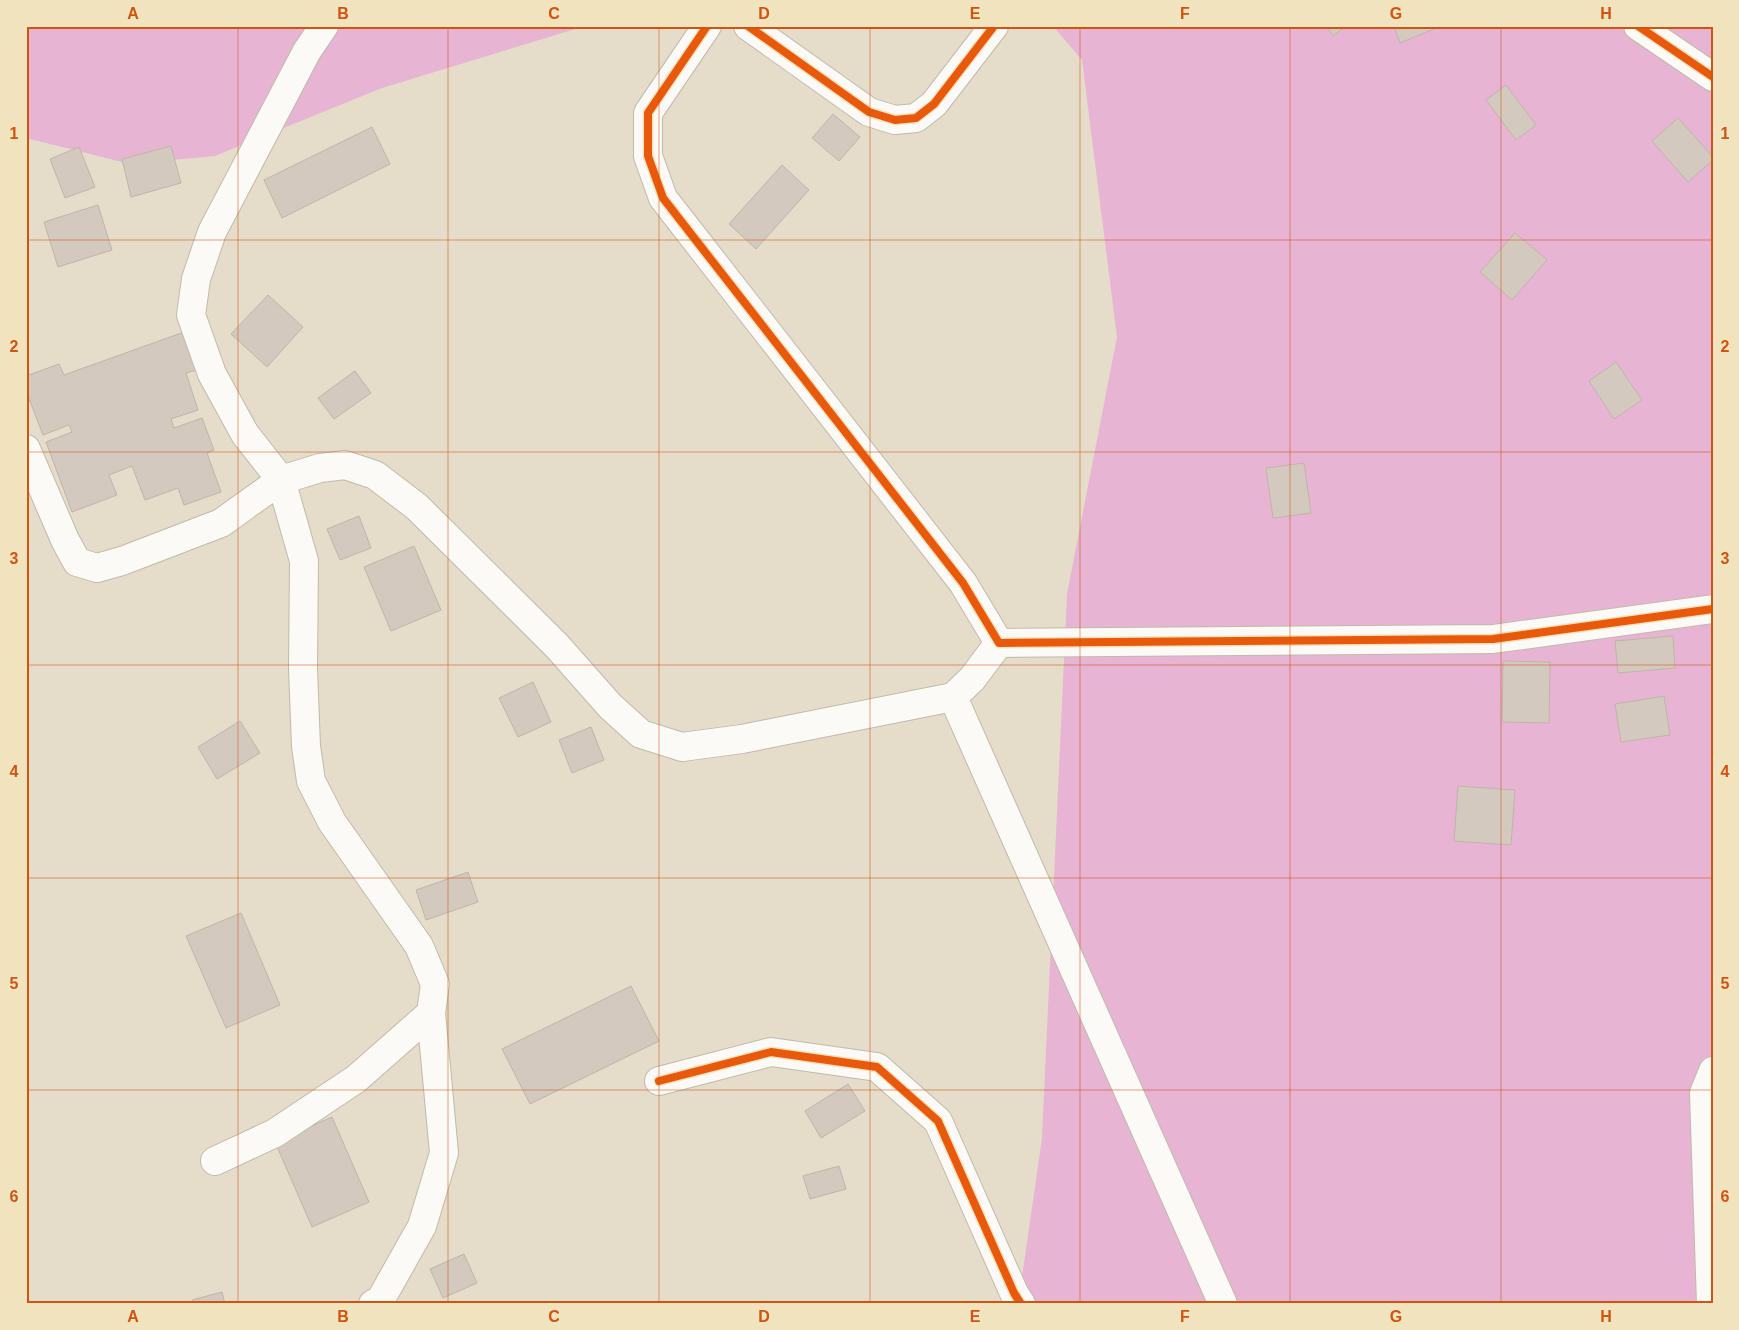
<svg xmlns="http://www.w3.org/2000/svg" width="1739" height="1330" viewBox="0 0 1739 1330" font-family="Arial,sans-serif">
  <rect width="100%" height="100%" fill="#e5ddc9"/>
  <path fill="#e7b4d4" d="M26 26H585L382 88 215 156 130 164 26 138Z
    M1053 26H1713V1304H1021L1019 1298 1042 1138 1067 594 1117 337 1082 60Z"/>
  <path fill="#d4c9bf" stroke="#c0b4aa" d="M1326 26H1346L1333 36Z
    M1394 26H1433L1434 29 1400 43Z
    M1506 85 1536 125 1516 140 1486 100Z
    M833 114 860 137 839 161 812 138Z
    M1678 118 1713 157V160L1688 182 1652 141Z
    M372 127 390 164 282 218 264 180Z
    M171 146 181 183 131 197 122 159Z
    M79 147 95 187 65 198 50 159Z
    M782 165 809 190 756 249 729 224Z
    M98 205 112 250 58 267 44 222Z
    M1515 233 1547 260 1512 300 1480 272Z
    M268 295 303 327 267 367 231 334Z
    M184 332 197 370 186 373 198 410 171 419 174 428 202 418 214 450 207 453 221 492 184 505 178 488 145 500 132 466 109 475 117 495 72 512 46 442 72 432 69 425 43 435 26 391V376L59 364 64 375Z
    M1616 362 1642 400 1614 419 1589 381Z
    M355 371 371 393 334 419 318 398Z
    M1304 463 1311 513 1273 518 1266 468Z
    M359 516 371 548 340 560 327 529Z
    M414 546 441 610 391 631 364 567Z
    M1673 636 1675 668 1618 673 1615 641Z
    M1503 661 1550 662 1549 723 1502 722Z
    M533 682 551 722 518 737 499 698Z
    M1664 696 1670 735 1621 742 1615 704Z
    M240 721 260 753 217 779 198 747Z
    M591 727 604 760 572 773 559 740Z
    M1458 786 1515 790 1511 845 1454 841Z
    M468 872 478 902 426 920 416 890Z
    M241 913 280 1005 226 1028 186 936Z
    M631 986 659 1041 530 1104 502 1049Z
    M848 1084 865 1111 821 1138 805 1111Z
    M332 1117 369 1202 312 1227 275 1142Z
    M839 1166 846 1189 810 1199 803 1176Z
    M464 1254 477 1283 443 1298 430 1269Z
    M222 1292 225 1304H193L192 1300Z"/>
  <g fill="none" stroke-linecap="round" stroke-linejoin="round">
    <defs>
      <path id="minor" d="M324 26 307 51 212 232 196 279 191 315 212 374 245 434 281 480 320 468 345 465 375 475 417 507 557 646 610 706 641 734 682 747 742 739 953 697 972 679 999 643
        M707 26 648 113V156L663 198 963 583 999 643
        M748 26 869 112 895 120 916 118 934 104 994 26
        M1638 26 1713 77
        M26 449 65 540 77 562 97 568 122 561 221 523 281 480 304 561 303 669 306 746 311 781 332 822 419 946 435 984 431 1013 356 1079 275 1133 215 1161
        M999 643 1493 639 1713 609
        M953 697 1223 1304
        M659 1081 771 1052 877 1067 938 1121 1014 1293 1021 1304
        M373 1304 381 1299 422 1226 444 1153 431 1013
        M1711 1304 1704 1093 1713 1071"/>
    </defs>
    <use href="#minor" stroke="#c0baaa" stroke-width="30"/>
    <use href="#minor" stroke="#fbfaf7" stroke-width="28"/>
    <defs>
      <path id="cycleway" d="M707 26 648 113V156L663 198 963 583 999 643 1493 639 1713 609
        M748 26 869 112 895 120 916 118 934 104 994 26
        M1638 26 1713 77
        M659 1081 771 1052 877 1067 938 1121 1014 1293 1021 1304"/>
    </defs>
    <use href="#cycleway" stroke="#f0e3be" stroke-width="11"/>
    <use href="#cycleway" stroke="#e8590c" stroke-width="8"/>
  </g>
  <path fill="none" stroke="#ce5410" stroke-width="1" stroke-opacity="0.55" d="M238 26V1304M448 26V1304M659 26V1304M870 26V1304M1080 26V1304M1290 26V1304M1501 26V1304M26 240H1713M26 452H1713M26 665H1713M26 878H1713M26 1090H1713"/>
  <rect width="1739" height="1330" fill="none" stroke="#f0e3be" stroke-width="55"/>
  <rect x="28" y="28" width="1684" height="1274" fill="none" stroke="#ce5410" stroke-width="2"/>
  <g font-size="16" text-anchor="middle" font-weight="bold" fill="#ce5410">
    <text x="133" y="19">A</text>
    <text x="343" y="19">B</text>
    <text x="554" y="19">C</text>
    <text x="764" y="19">D</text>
    <text x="975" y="19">E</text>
    <text x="1185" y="19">F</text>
    <text x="1396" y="19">G</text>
    <text x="1606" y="19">H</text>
    <text x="14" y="139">1</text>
    <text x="1725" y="139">1</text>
    <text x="14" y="352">2</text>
    <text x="1725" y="352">2</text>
    <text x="14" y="564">3</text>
    <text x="1725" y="564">3</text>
    <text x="14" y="777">4</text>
    <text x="1725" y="777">4</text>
    <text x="14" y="989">5</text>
    <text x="1725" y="989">5</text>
    <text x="14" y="1202">6</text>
    <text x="1725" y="1202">6</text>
    <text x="133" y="1322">A</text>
    <text x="343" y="1322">B</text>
    <text x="554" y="1322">C</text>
    <text x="764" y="1322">D</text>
    <text x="975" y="1322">E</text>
    <text x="1185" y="1322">F</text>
    <text x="1396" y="1322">G</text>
    <text x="1606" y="1322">H</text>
  </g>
</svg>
